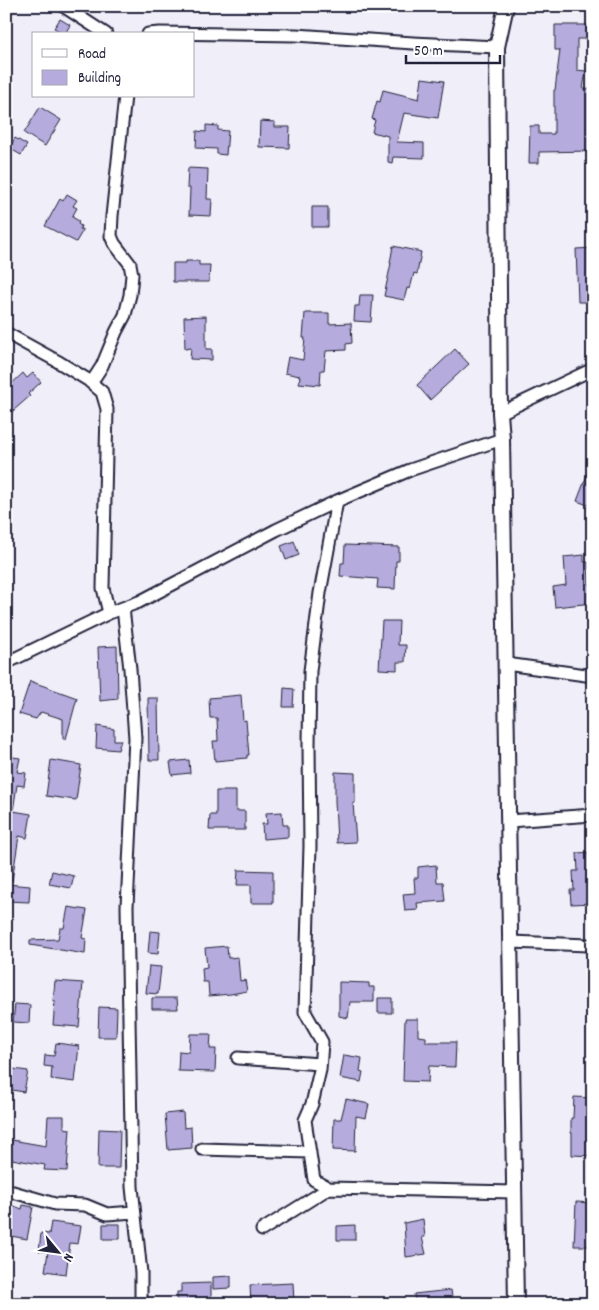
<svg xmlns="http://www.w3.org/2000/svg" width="599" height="1310" viewBox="0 0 599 1310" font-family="Dekko,sans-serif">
  <rect width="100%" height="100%" fill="#f0eef8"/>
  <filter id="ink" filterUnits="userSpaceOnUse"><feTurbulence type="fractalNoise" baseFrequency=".02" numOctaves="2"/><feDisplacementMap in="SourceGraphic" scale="10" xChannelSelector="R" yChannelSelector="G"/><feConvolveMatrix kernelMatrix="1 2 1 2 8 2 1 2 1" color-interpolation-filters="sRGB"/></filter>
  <g filter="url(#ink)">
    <path fill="#b5abdc" stroke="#22223b" d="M60 19 70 25 65 34 54 28Z
      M555 25H587V39H577V70L586 71 583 89H593V151L539 152V163H529L530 126H539V134H554V90H555L560 50H555Z
      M422 78 444 81 438 118 404 113 397 142 424 143V158L393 157 392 163 388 162V136L372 132 375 120 372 119 377 101 380 102 383 90 419 99Z
      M40 107 61 120 45 146 24 133Z
      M260 121 275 122V127H290L289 148 259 147Z
      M206 125 218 126V130L228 131 226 155 217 154V149L196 148 197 131 206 132Z
      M15 138 27 145 21 155 9 148Z
      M188 168 208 169 207 199H212L211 216 189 215 190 188H187Z
      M67 194 77 200 73 206 77 208 72 217 79 221 78 224 81 226 80 229 83 230 76 242 45 226 60 199 63 201Z
      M312 207H328V227H312Z
      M393 246 421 252 417 274 414 273 410 289 407 288 404 300 384 296 391 263H390Z
      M593 248V285H590V302H578L576 249Z
      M186 261H199V265H210L209 282H173V263H186Z
      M360 295H373L371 322 354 321 355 306H359Z
      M305 313H329V324L351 323 352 343 346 344V350L326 351 324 370H321L320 385 299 383 300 376 285 373 288 357 303 360 305 338H303Z
      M206 316V349H212V360L190 359 191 348 185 349 184 317Z
      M455 349 469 364 430 400 417 385Z
      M23 373 27 378 33 373 41 382 28 394 30 396 6 417V389Z
      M592 462H593V507L577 501Z
      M294 541 299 555 286 560 281 546Z
      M345 545 399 547V561H396L395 589 377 588 378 579 340 576 341 563H344Z
      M584 555V562H588L589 585H593V603L555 607 553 587 566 585 564 557Z
      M382 621H399L398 645H406L405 662H397V670L379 669Z
      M117 646 118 699 100 701 98 647Z
      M30 681 77 698 66 739H63V719L41 712 36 719 19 714Z
      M284 688 294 689 293 707H283Z
      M241 695 243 721 246 720 249 755H247V758L215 761 213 741H218L217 718H210L209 698Z
      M148 698H158L159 760H149Z
      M97 726 114 729V740H121L118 750 96 748Z
      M6 756 20 758 17 772 26 773 24 786 17 785 13 811 31 814 27 838 19 836 12 881 6 880Z
      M51 760 81 765 76 800 46 796Z
      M189 760 190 773 172 775 170 762Z
      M335 772 355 773V803H353L356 842 337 843 335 801Z
      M216 791H236V811H245V830H209L210 815H216Z
      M282 812 283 825H288V837L263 839 262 824H267L266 813Z
      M593 852V903L571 904 570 890H574L573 871H578L577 853Z
      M436 865 437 882H443L445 901 417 903 418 910 405 911 403 894 415 893 414 878H418V867Z
      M238 870 273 871V903H251V885H237Z
      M52 871 74 876 71 888 49 884Z
      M6 884 30 886 29 902 6 901Z
      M68 907 87 910 82 938 86 939 85 954 30 945V940L58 939 60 928H64Z
      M150 931 160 932 158 954 148 953Z
      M227 946 228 958 238 957 240 981 245 980 247 991 231 994 209 996 208 982H203L202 968 207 967 205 948Z
      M149 966 161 967 158 994 146 993Z
      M55 981 83 983 79 1027 53 1025 55 1001H53Z
      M339 982 369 983V987H374V1002H350L348 1018 339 1016Z
      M152 998H177L178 1009H152Z
      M378 998H392V1013H378Z
      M15 1004 30 1005 29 1023 13 1022Z
      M99 1007 117 1008 116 1037H98Z
      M405 1019H418V1036L426 1037V1042H456L455 1067 429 1066 428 1082 403 1081Z
      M190 1034H211L210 1049H216L215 1072 178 1071 179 1051 189 1052Z
      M56 1043 79 1046 75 1082 51 1079 52 1067 44 1066 45 1055 54 1056Z
      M344 1055 362 1058 360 1071 363 1072 361 1082 340 1078Z
      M6 1068 28 1071 24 1092 6 1089Z
      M574 1097 593 1098V1156L572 1155V1133H571V1118H573Z
      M346 1099 369 1104 366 1118 356 1116 355 1151 333 1150 334 1119H341Z
      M183 1112 184 1128 191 1127 192 1148 168 1150 165 1114Z
      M48 1116H64V1128L70 1129 67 1171 44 1170 45 1165 6 1158V1139L46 1146Z
      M99 1129 120 1130 119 1168H98Z
      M576 1202 593 1203V1246H574Z
      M6 1203 22 1209 23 1205 33 1207 27 1239 6 1235Z
      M423 1219 425 1237H422L426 1254 406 1257 404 1223Z
      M51 1222 81 1226 78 1244 70 1243 66 1274 45 1271 48 1252 39 1251 41 1233 49 1234Z
      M103 1224H120V1239H103Z
      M355 1225V1240H337V1226Z
      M231 1276V1288L213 1289V1277Z
      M211 1283V1304H177V1292H181V1284Z
      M293 1283 294 1303 251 1304 250 1285Z
      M451 1290 453 1304H415L414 1294Z"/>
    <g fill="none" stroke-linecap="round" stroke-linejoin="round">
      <defs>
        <path id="minor" d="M63 6 106 34
          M148 34 160 33 296 35 413 43 497 47
          M6 333 57 361 88 380 102 392 107 409 103 588 109 613 139 602 276 530 337 501 410 470 502 439
          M91 383 102 366 116 332 125 315 130 295 132 275 130 264 114 243 111 236 112 216 125 96
          M500 413 593 369
          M337 501 320 593 310 671 309 745 310 846 305 1012 322 1042 320 1070 312 1104 305 1120 314 1180 329 1188 514 1192
          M123 608 130 669 135 738 127 907 132 1187 141 1273V1304
          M6 663 109 613
          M506 664 593 676
          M509 821 593 815
          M511 942 588 945
          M238 1058 320 1064
          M202 1149 310 1152
          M6 1190 55 1204 85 1205 107 1214 134 1212
          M262 1230 329 1188"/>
        <path id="tertiary" d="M506 6 497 47 500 413 502 439 516 1304"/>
      </defs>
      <use href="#minor" stroke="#22223b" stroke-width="15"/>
      <use href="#tertiary" stroke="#22223b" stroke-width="18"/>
      <use href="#minor" stroke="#fff" stroke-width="11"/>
      <use href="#tertiary" stroke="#fff" stroke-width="14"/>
    </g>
  </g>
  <rect width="599" height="1310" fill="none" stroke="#fff" stroke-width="25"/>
  <rect x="12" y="12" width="574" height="1285" fill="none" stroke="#22223b" stroke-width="2" filter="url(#ink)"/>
  <rect x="32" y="32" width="162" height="65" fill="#ffffff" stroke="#a7a7b1"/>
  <rect x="42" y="49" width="25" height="8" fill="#ffffff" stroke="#a7a7b1"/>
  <text x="78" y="58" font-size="15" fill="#22223b">Road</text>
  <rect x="42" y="70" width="25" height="15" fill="#b5abdc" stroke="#a7a7b1"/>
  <text x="78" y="82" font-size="15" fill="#22223b">Building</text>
  <g transform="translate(58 1252) rotate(119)" stroke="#ffffff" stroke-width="4" paint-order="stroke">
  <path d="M0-4L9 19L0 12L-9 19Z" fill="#22223b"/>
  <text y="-8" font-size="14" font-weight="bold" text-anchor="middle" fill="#22223b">N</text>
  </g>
  <path d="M406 55v8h94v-8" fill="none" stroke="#22223b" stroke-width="2.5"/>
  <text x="414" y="55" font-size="15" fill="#22223b" stroke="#ffffff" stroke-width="4" paint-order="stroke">50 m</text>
</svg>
